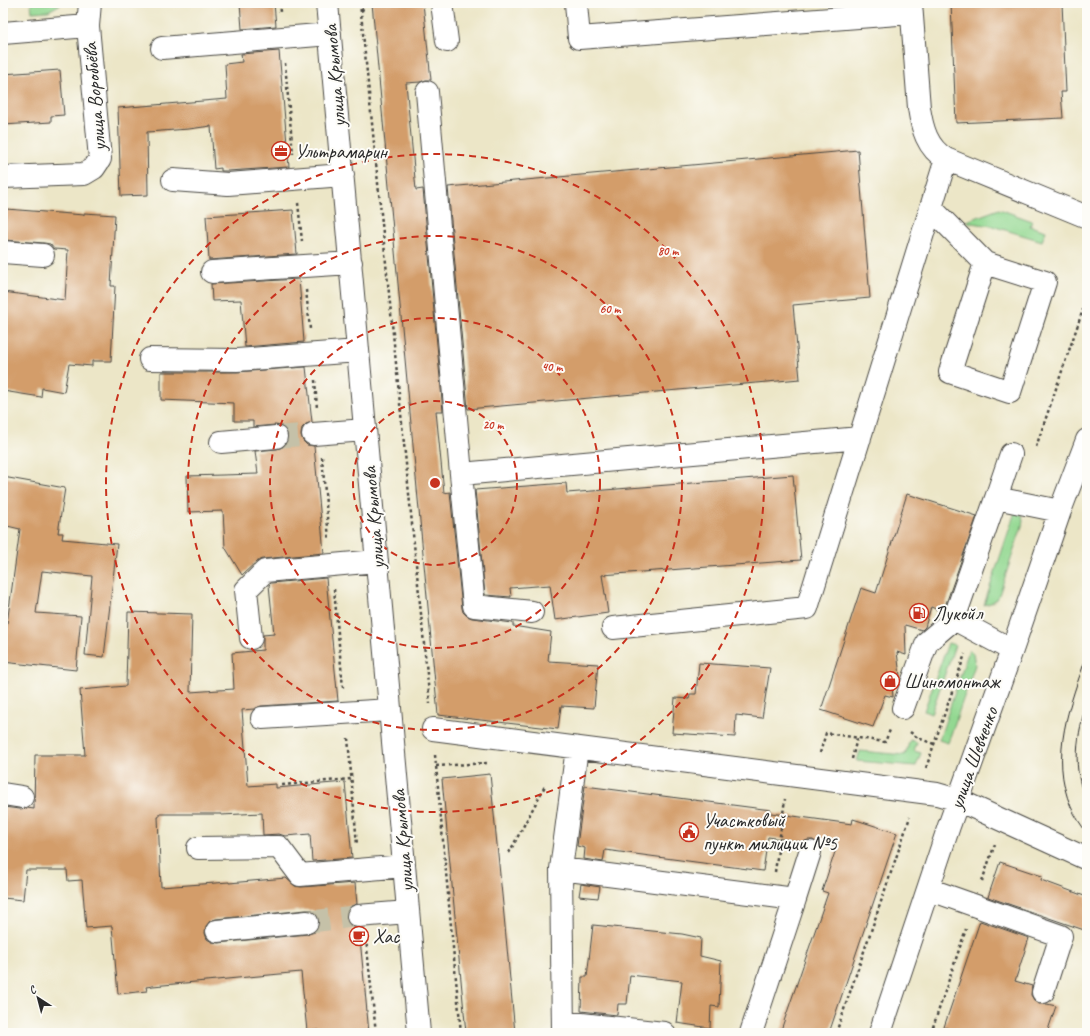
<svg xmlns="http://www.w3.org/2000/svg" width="1090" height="1036" viewBox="0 0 1090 1036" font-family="Caveat,sans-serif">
  <rect width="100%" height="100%" fill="#fdfcf7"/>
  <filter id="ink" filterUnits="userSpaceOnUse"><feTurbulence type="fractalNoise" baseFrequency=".025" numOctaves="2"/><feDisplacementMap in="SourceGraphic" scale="8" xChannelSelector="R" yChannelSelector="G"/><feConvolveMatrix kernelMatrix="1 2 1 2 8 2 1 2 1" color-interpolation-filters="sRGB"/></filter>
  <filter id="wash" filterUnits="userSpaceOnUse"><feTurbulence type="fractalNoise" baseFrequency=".012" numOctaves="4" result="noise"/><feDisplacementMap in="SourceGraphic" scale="16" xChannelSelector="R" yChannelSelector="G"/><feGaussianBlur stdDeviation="0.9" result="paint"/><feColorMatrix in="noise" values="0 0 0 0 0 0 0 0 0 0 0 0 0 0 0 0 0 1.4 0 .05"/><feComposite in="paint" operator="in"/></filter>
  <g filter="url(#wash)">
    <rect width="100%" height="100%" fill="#ece6c7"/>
    <path fill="#93d891" stroke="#5f825e" d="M31 3H63L48 11 32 12Z
      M999 209 1032 221 1030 226 1046 231 1042 241 992 226 964 222Z
      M1015 512 1022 515 1023 521 1022 526 998 598 991 603 984 605Z
      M948 643 955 645 931 714 924 711Z
      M969 650 973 654 975 665 948 743 939 740Z
      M910 740 917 742 914 751 921 753 916 766 857 761 860 751 905 755Z"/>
    <g id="blocks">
      <path fill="#d39d6a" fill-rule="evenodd" d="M240 3H274L276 26 242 29Z
        M372 3H423L431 80H426L420 82 406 83 416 190 423 189 443 411H436L444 493 450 492 462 608 463 612 467 616 472 618 513 623V626L551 632 548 661 598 664 594 708 561 706 558 729 438 715Z
        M951 3H1062L1066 92H1061L1063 118 956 123Z
        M279 51 289 167 228 171H221V168L214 169 211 126 189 129 147 132 148 195 121 196 118 108 227 99 225 64 242 62 241 54Z
        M60 70 64 115 51 116V122L3 125V74Z
        M858 150 870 298 793 305 800 379 468 409 448 187Z
        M6 209 84 215V213L115 215 111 286H115L111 361H92V366L69 364 64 392 42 388 41 397 3 391V292L65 300 68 250 54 249 50 244 44 243 4 240Z
        M293 210 297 254 209 260 206 216Z
        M299 279 304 342 245 347 241 300 212 301 211 284Z
        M306 367 312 422 306 424 302 428 301 435 303 441 307 445 314 446 324 553 263 559 256 562 242 575 225 547 223 511 188 512 187 476 258 474 255 451 277 449 283 447 287 442 288 436 286 430 282 426 275 425 253 427V421H234V403L161 400V372H237Z
        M793 475 801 560 602 575 608 613 555 620 550 585 510 588 511 597 485 595 475 490 566 483 567 493Z
        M3 477 65 488 58 533H63L62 539 117 544 104 657 85 655 92 576 42 571 36 613 81 616 76 670 3 662V631H6L20 529 3 525Z
        M907 494 977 516 943 612 931 607 925 627 922 630 905 625 906 655 897 652 900 676 891 673 893 697 885 695 873 727 821 710 861 588 876 593Z
        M326 578 338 701 261 706 254 709 242 710 248 786 276 784V788L345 782 352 858 312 861 310 834 285 836 279 834 263 835 262 813 221 815V814H159V817H158L161 887 229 882V883L286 878 295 886 301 887 355 883 357 904 351 906 347 910 346 917 348 923 352 927 359 928 369 1033H319V1030L307 1031 301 972 153 986 146 987 147 991 118 994 112 926 86 928 82 880 68 881 67 870H26L23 900 3 898V807L20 809 27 808 34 809 35 755H85L80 690 126 686 128 612 192 614 190 692 234 689 232 653 263 650V635L274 634 269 585 271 583ZM306 910H312L317 914 319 921V927L315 932 308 934 218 943 212 942 207 939 205 933 206 926 210 921 216 919Z
        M699 663 770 668 762 718 736 715 735 737 672 733 675 698 689 699 690 694H696Z
        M490 774 503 905 515 1033H466L442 779Z
        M585 786 771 810V813L852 824 853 819 897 833 829 1033H780L828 893 822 891 837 846 819 844 813 840H808L803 842 768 837 763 871 605 850 603 862 584 859 585 848 577 846Z
        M1000 862 1042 876 1041 880 1087 897V931L988 897Z
        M581 884 600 887 598 898 579 896Z
        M980 921 1029 938 1015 981 1032 986 1031 995 1034 1000 1039 1004H1047L1056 1006 1047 1033H962L944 1027Z
        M593 925 682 934 701 938 700 956 721 961 719 1007 711 1006 710 1028 677 1023 682 981 630 975 627 1004H618L617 1015 581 1011 582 977H587Z"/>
    </g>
  </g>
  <g filter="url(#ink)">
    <use href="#blocks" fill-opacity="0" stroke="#484742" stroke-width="1"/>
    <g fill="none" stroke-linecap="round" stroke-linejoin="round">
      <path stroke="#c5c1a8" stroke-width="22" stroke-dasharray="22 11" stroke-linecap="butt" d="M276 437 313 434
        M307 922 358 916"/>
      <defs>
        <path id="minor" d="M327 3 419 1033
          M442 3 447 41
          M576 3 579 38 911 13
          M911 3 919 108C922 128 927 148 946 159L1087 217
          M3 33 88 26
          M162 48 330 34
          M427 92 461 474
          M3 177 84 174 94 168 100 159 88 26 90 3
          M173 180 228 184 343 175
          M931 208 985 263 1045 282 1010 392 950 372 985 263
          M3 252 43 255
          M212 272 351 263
          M150 359 237 360 358 351
          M313 434 365 430
          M221 442 276 437
          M996 498 1011 454
          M532 612 474 606 461 474 860 438
          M954 619 1012 650
          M613 628 807 608 946 159
          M251 638 246 590 265 571 377 561
          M903 708 927 642 954 619 996 498 1060 511
          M262 718 390 710
          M433 729 937 794 958 800 1087 859
          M3 794 22 797
          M198 848 279 847 300 875 404 866
          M561 869 577 748
          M928 889 1061 936 1043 992
          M795 899 810 852
          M358 916 408 912
          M217 931 307 922
          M563 1022 664 1033
          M563 1033 561 869 795 899 751 1033
          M880 1033 949 826 1012 650 1060 511 1087 440"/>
      </defs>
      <use href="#minor" stroke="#484742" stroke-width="24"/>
      <path stroke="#484742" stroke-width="2.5" stroke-dasharray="3 3" stroke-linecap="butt" d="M279 3 280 12
        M360 3 430 704
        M362 11 365 3
        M285 63 293 154
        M298 203 302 241
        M3 209 4 202
        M306 290 310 329
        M315 380 317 409
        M1036 447 1087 298
        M322 457 329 540
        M334 589 343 688
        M910 732 918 738 934 744
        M348 738 357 845
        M820 753 826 733 885 742 890 730
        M435 755 461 1033
        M852 759 857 738
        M436 766 487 763
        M926 768 965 654
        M282 785 351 779
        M509 853 545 786
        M775 872 785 799
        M982 881 995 844
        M366 939 376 1033
        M836 1033 910 817
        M931 1033 966 929"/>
      <use href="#minor" stroke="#fff" stroke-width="22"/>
      <path stroke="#2b2b2b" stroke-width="1" d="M1087 655C1070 704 1049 755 1071 807 1075 816 1081 825 1087 833
        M1087 702C1077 734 1071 770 1087 801"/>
    </g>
  </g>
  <g fill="none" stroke="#c8321e" stroke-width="2" stroke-dasharray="7 5">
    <circle cx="435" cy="483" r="82"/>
    <circle cx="435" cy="483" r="165"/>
    <circle cx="435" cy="483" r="247"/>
    <circle cx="435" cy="483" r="329"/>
  </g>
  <defs>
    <symbol id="office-ring" viewBox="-11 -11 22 22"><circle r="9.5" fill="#fdfcf7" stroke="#c8321e" stroke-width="1.5"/><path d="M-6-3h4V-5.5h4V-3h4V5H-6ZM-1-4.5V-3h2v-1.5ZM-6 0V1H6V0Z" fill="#c8321e"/></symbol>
    <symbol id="fuel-ring" viewBox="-11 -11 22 22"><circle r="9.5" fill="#fdfcf7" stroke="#c8321e" stroke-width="1.5"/><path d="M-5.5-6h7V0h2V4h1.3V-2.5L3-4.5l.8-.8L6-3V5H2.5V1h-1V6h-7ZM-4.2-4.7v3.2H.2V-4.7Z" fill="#c8321e"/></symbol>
    <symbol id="shop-ring" viewBox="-11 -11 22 22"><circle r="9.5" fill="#fdfcf7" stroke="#c8321e" stroke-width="1.5"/><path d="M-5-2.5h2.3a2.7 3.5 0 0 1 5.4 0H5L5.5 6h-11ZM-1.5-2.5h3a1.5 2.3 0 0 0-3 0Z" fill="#c8321e"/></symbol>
    <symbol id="civic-ring" viewBox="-11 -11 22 22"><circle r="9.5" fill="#fdfcf7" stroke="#c8321e" stroke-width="1.5"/><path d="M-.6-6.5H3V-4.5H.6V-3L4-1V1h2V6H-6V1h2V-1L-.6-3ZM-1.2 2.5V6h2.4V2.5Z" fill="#c8321e"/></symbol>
    <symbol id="cafe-ring" viewBox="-11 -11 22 22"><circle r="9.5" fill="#fdfcf7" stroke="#c8321e" stroke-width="1.5"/><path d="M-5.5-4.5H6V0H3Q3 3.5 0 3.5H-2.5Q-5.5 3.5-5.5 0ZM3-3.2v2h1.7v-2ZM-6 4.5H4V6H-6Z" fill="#c8321e"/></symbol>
  </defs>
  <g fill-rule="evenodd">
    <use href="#office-ring" x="270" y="140" width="22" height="22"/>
    <use href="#fuel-ring" x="908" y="602" width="22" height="22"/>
    <use href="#shop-ring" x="879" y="670" width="22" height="22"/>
    <use href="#civic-ring" x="678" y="821" width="22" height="22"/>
    <use href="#cafe-ring" x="348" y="925" width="22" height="22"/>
  </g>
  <g text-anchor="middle" stroke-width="4" stroke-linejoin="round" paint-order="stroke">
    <g font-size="20" fill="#2b2b2b" stroke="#fdfcf7">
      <text transform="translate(334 76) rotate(-95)" y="7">улица Крымова</text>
      <text transform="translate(94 97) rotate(-95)" y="7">улица Воробьёва</text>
      <text transform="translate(373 518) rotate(-95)" y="7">улица Крымова</text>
      <text transform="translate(973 758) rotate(-70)" y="7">улица Шевченко</text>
      <text transform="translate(402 841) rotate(-95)" y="7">улица Крымова</text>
    </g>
    <g font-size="20" fill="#2b2b2b" stroke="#fdfcf7" text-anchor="start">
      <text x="295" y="158">Ультрамарин</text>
      <text x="933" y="620">Лукойл</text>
      <text x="904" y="688">Шиномонтаж</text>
      <text x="703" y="827">Участковый<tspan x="703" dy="23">пункт милиции №5</tspan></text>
      <text x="373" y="943">Хас</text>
    </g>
  </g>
  <circle cx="435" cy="483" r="6" fill="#c8321e" stroke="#fdfcf7" stroke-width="2"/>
  <g font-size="12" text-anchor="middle" font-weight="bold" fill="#c8321e" stroke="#fdfcf7" stroke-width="4" stroke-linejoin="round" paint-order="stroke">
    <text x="668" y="255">80 m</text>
    <text x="610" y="313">60 m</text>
    <text x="552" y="371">40 m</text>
    <text x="493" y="429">20 m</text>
  </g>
  <rect width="1090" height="1036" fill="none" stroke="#fdfcf7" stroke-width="16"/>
  <g transform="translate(38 998) rotate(324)" stroke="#fdfcf7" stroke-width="3" paint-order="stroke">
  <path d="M0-3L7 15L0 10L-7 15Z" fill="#2b2b2b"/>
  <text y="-6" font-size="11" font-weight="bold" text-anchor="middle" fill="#2b2b2b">С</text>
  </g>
</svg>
